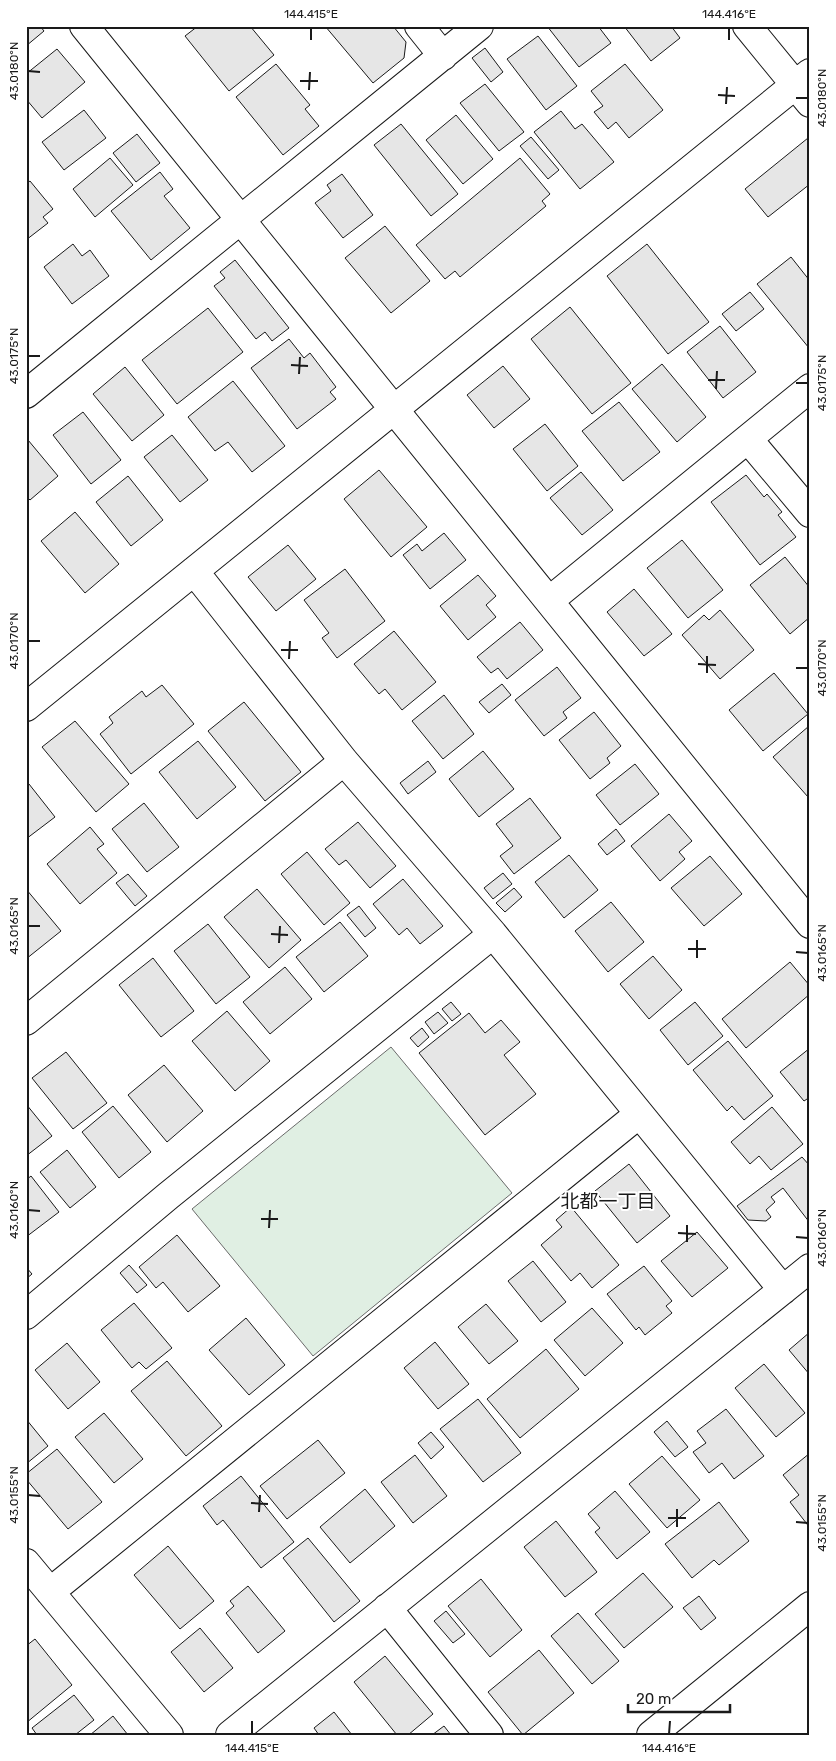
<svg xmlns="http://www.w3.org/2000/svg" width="836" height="1761" viewBox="0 0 836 1761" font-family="Rubik,'Noto Sans JP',sans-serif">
  <rect width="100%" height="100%" fill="#fff"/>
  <path fill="#e0efe3" stroke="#6a6a6a" d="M391 1047 512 1193 313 1356 192 1209Z"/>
  <path fill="#e6e6e6" stroke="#1a1a1a" d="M26 26H40L44 31 26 46Z
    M198 26H250L274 55 229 91 185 36Z
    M325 26H393L406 42 404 58 373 83Z
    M547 26H598L611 43 579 67Z
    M624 26H671L680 38 651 61Z
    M538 36 577 86 546 110 507 59Z
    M485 48 503 72 491 82 472 58Z
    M57 49 85 82 42 118 26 99V74Z
    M276 64 310 105 305 109 319 126 283 155 236 97Z
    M625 64 663 110 629 138 616 122 608 129 594 112 603 106 591 91Z
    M485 84 524 132 499 151 460 103Z
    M84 110 106 138 64 170 42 142Z
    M561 111 575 129 582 124 614 162 580 189 534 132Z
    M456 115 493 159 463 184 426 140Z
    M401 124 458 194 431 216 374 145Z
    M137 134 160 163 136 182 113 153Z
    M531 137 559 170 548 179 520 146Z
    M808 138 810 184 768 217 745 189Z
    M110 158 133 185 95 217 73 189Z
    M520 158 550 194 542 201 546 206 460 277 455 271 445 279 416 245Z
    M160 172 173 189 164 196 190 228 151 260 111 211Z
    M342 174 373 215 343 238 315 203 331 191 327 185Z
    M30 181 53 209 43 217 48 223 26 240V184Z
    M385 226 430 281 391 313 345 258Z
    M73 244 82 256 90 250 109 276 72 304 44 267Z
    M647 244 709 322 668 354 607 276Z
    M791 257 810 281 809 348 757 284Z
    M235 260 289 328 272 341 265 332 256 339 214 286 225 278 220 272Z
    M750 292 764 309 736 331 722 314Z
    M570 307 631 383 592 414 531 339Z
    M208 308 243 352 177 404 142 360Z
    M720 326 756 372 723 398 687 352Z
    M289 339 304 358 310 353 336 387 330 392 336 399 297 429 251 368Z
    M662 364 706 417 677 442 632 389Z
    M503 366 530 399 494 428 467 395Z
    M125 367 164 415 132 441 93 394Z
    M233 381 285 446 252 472 228 442 215 451 188 417Z
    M619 402 660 452 623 481 582 431Z
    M83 412 121 460 91 484 53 435Z
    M545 424 578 466 547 491 513 449Z
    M172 435 208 480 180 502 144 457Z
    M28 440 58 476 30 500 26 496V442Z
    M379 470 427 527 391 557 344 499Z
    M581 472 613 510 582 535 550 498Z
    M746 475 764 497 767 494 782 512 778 515 796 537 760 565 711 502Z
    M128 476 163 520 131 546 96 502Z
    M75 512 119 564 85 593 41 541Z
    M444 533 466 560 430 589 403 555 417 544 422 551Z
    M682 540 723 590 688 618 647 568Z
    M288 545 316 579 276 611 248 577Z
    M785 557 810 588V617L790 634 750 585Z
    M345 569 385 621 337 658 322 638 329 633 304 600Z
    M478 575 496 596 486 605 496 617 468 640 440 606Z
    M634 589 672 634 644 656 607 612Z
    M720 610 754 650 720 679 682 635 704 615 709 620Z
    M520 622 543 650 507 679 498 668 491 673 477 657Z
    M394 631 436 682 402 710 385 689 379 694 354 664Z
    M557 667 581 698 563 712 567 718 544 736 515 700Z
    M774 673 808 714 763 751 729 710Z
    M502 684 511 695 489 713 479 702Z
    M162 685 194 724 131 774 100 734 113 723 109 717 142 691 146 697Z
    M444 695 474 734 443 759 412 721Z
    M244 702 301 772 265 801 208 731Z
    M594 712 621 746 607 758 610 763 590 779 559 740Z
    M75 721 129 784 96 812 42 747Z
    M809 726 810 796 808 797 773 757Z
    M198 741 236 787 197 819 159 772Z
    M483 751 514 789 479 817 449 779Z
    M428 761 436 772 408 794 400 783Z
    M635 764 659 794 620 825 596 795Z
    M29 784 55 817 26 839V787Z
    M530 798 561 838 514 874 500 856 513 846 496 824Z
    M144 803 179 847 147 872 112 829Z
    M669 814 692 841 679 852 685 859 660 881 631 846Z
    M358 822 396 866 370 888 346 860 339 865 325 849Z
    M90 827 104 844 97 849 117 873 80 904 47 864Z
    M616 829 625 841 607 855 598 844Z
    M307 852 350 903 324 925 281 874Z
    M569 855 598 890 564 918 535 882Z
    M710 856 742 894 704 926 671 888Z
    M503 873 512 884 493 899 484 888Z
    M128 874 147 896 135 906 116 883Z
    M403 879 443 926 420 944 407 928 399 935 373 904Z
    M514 888 522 897 505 912 496 903Z
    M26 889 61 931 26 959Z
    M257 889 301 940 269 968 224 917Z
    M611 902 644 942 608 972 575 931Z
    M359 906 376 928 365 937 347 915Z
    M340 922 368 956 324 992 296 957Z
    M208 924 250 977 216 1004 174 951Z
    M653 956 682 990 649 1019 620 984Z
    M153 958 194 1011 161 1037 119 985Z
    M790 962 810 986V994L746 1048 722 1019Z
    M285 967 312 999 270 1034 243 1002Z
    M451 1002 461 1014 452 1021 442 1009Z
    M695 1002 723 1036 688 1065 660 1030Z
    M227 1011 270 1061 235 1091 192 1041Z
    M438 1012 448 1023 434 1034 425 1022Z
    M469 1013 485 1033 501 1020 520 1042 504 1055 536 1094 485 1135 419 1053Z
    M422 1028 429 1037 418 1047 410 1038Z
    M728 1041 773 1096 744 1120 732 1106 727 1111 693 1070Z
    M810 1048V1097L804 1101 780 1072Z
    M66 1052 107 1103 73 1129 32 1078Z
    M164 1065 203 1111 167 1142 128 1095Z
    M26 1104 52 1136 26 1156Z
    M113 1106 151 1152 119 1178 82 1132Z
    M772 1107 803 1144 771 1170 759 1156 750 1164 731 1142Z
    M67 1150 96 1187 70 1208 40 1172Z
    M802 1157 810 1166V1223L783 1188 771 1197 775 1202 766 1210 771 1217 766 1221 748 1220 737 1206Z
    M629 1164 670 1216 637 1243 595 1191Z
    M31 1176 59 1212 26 1237V1180Z
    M571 1207 619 1265 592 1288 580 1273 571 1281 541 1245 562 1227 556 1220Z
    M697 1232 728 1268 692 1297 661 1261Z
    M177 1235 220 1286 188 1312 163 1282 156 1288 139 1267Z
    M533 1261 566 1302 541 1322 508 1281Z
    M129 1265 147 1285 137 1293 120 1273Z
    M644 1266 672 1301 666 1306 672 1313 645 1335 639 1327 636 1330 607 1294Z
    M26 1267 32 1274 26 1279Z
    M134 1303 172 1348 146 1369 139 1362 132 1368 101 1330Z
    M486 1304 518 1341 489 1364 458 1327Z
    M592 1308 623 1343 585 1376 554 1340Z
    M246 1318 285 1365 249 1395 209 1350Z
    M810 1332V1375L789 1350Z
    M435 1342 469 1384 438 1409 404 1368Z
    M67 1343 100 1382 68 1409 35 1370Z
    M546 1349 579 1389 520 1438 487 1399Z
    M167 1361 222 1426 186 1456 131 1391Z
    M764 1364 805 1413 776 1437 735 1388Z
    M478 1399 521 1453 483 1482 440 1429Z
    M726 1409 764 1456 734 1479 722 1463 709 1473 693 1452 706 1443 697 1431Z
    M104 1413 143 1459 114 1483 75 1437Z
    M26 1419 48 1446 26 1464Z
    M667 1421 688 1447 675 1457 654 1432Z
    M431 1432 444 1447 431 1459 418 1443Z
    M318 1440 345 1473 287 1519 260 1486Z
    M57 1449 102 1502 68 1529 26 1479V1474Z
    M810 1453V1528L790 1502 799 1495 783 1475Z
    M415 1455 447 1496 413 1523 381 1482Z
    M662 1456 700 1500 667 1528 629 1484Z
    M241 1476 294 1542 261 1568 223 1520 217 1525 203 1506Z
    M365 1489 395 1526 350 1563 320 1527Z
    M615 1491 650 1532 617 1559 595 1532 600 1528 588 1514Z
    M719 1502 749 1541 719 1565 714 1560 692 1578 665 1544Z
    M556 1521 597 1572 565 1597 524 1547Z
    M308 1538 360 1601 334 1622 283 1558Z
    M168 1546 214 1601 180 1629 134 1575Z
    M643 1573 673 1607 624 1648 595 1614Z
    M481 1579 522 1630 490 1657 448 1606Z
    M248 1586 285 1631 258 1653 226 1613 234 1606 230 1601Z
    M699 1596 716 1618 701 1630 683 1608Z
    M446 1611 465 1634 453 1643 434 1621Z
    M578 1613 619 1661 592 1684 551 1636Z
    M200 1628 233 1668 204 1692 171 1652Z
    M35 1639 72 1685 26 1723V1646Z
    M539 1650 574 1693 523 1735 488 1692Z
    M385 1656 433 1714 408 1735H397L354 1682Z
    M74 1695 94 1720 75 1735H37L32 1728Z
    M334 1712 352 1735H319L314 1728Z
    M113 1716 128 1735H90Z
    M444 1726 451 1735H432Z"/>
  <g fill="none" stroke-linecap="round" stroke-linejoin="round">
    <defs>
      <path id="minor" d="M84 26 810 924
        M419 26 443 56
        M747 26 810 103
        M26 394 479 26
        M748 439 810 513
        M194 571 344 761 493 934 783 1290
        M549 601 810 388
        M26 707 810 73
        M26 1021 344 761
        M26 1315 168 1196 493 934
        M26 1563 169 1735
        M50 1592 639 1114
        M387 1608 489 1735
        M230 1735 810 1268"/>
      <path id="tertiary" d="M651 1735 810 1606"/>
    </defs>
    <use href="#minor" stroke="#1a1a1a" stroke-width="30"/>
    <use href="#tertiary" stroke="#1a1a1a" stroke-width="30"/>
    <use href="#minor" stroke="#fff" stroke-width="28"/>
    <use href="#tertiary" stroke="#fff" stroke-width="28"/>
  </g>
  <path fill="none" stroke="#1a1a1a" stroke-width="2" d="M311 40V28M729 40V28M28 71 40 72M300 81H318M309 90 310 72M718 95 735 96M796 98H808M726 104 727 87M28 356H40M291 365 308 366M299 374 300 357M708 380H725M796 383H808M716 389 717 371M28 641H40M281 650H298M289 659 290 641M698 664 716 665M796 668H808M707 673V656M28 926H40M271 934 288 935M279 943 280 926M688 949H706M796 952 808 953M697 958V940M28 1210 40 1211M261 1219H278M269 1228 270 1210M678 1233 696 1234M796 1237 808 1238M687 1242V1225M28 1495 40 1496M251 1503 268 1504M259 1512 260 1495M668 1518H686M796 1522 808 1523M677 1527V1509M252 1734V1721M669 1734 670 1721"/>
  <g text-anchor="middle" stroke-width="4" stroke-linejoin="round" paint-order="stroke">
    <g font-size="19" fill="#1a1a1a" stroke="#fff">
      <text x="608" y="1208">北都一丁目</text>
    </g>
  </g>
  <rect width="836" height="1761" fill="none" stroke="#ffffff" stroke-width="55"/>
  <path d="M628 1704v8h102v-8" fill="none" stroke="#1a1a1a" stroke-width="2.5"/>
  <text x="636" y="1704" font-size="15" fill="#1a1a1a" stroke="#ffffff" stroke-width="4" paint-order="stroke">20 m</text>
  <rect x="28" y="28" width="780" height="1706" fill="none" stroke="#1a1a1a" stroke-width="2"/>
  <g font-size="12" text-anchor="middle" fill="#1a1a1a">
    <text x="311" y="18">144.415°E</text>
    <text x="729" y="18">144.416°E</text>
    <text transform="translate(14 71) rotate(-90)" y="4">43.0180°N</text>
    <text transform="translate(822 98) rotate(-90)" y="4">43.0180°N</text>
    <text transform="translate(14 356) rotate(-90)" y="4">43.0175°N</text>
    <text transform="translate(822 383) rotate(-90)" y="4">43.0175°N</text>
    <text transform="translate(14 641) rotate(-90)" y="4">43.0170°N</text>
    <text transform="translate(822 668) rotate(-90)" y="4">43.0170°N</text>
    <text transform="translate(14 926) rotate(-90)" y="4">43.0165°N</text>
    <text transform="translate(822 953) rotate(-90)" y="4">43.0165°N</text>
    <text transform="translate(14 1210) rotate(-90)" y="4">43.0160°N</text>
    <text transform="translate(822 1238) rotate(-90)" y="4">43.0160°N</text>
    <text transform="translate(14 1495) rotate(-90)" y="4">43.0155°N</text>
    <text transform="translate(822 1523) rotate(-90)" y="4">43.0155°N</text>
    <text x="252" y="1752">144.415°E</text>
    <text x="669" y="1752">144.416°E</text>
  </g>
</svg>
